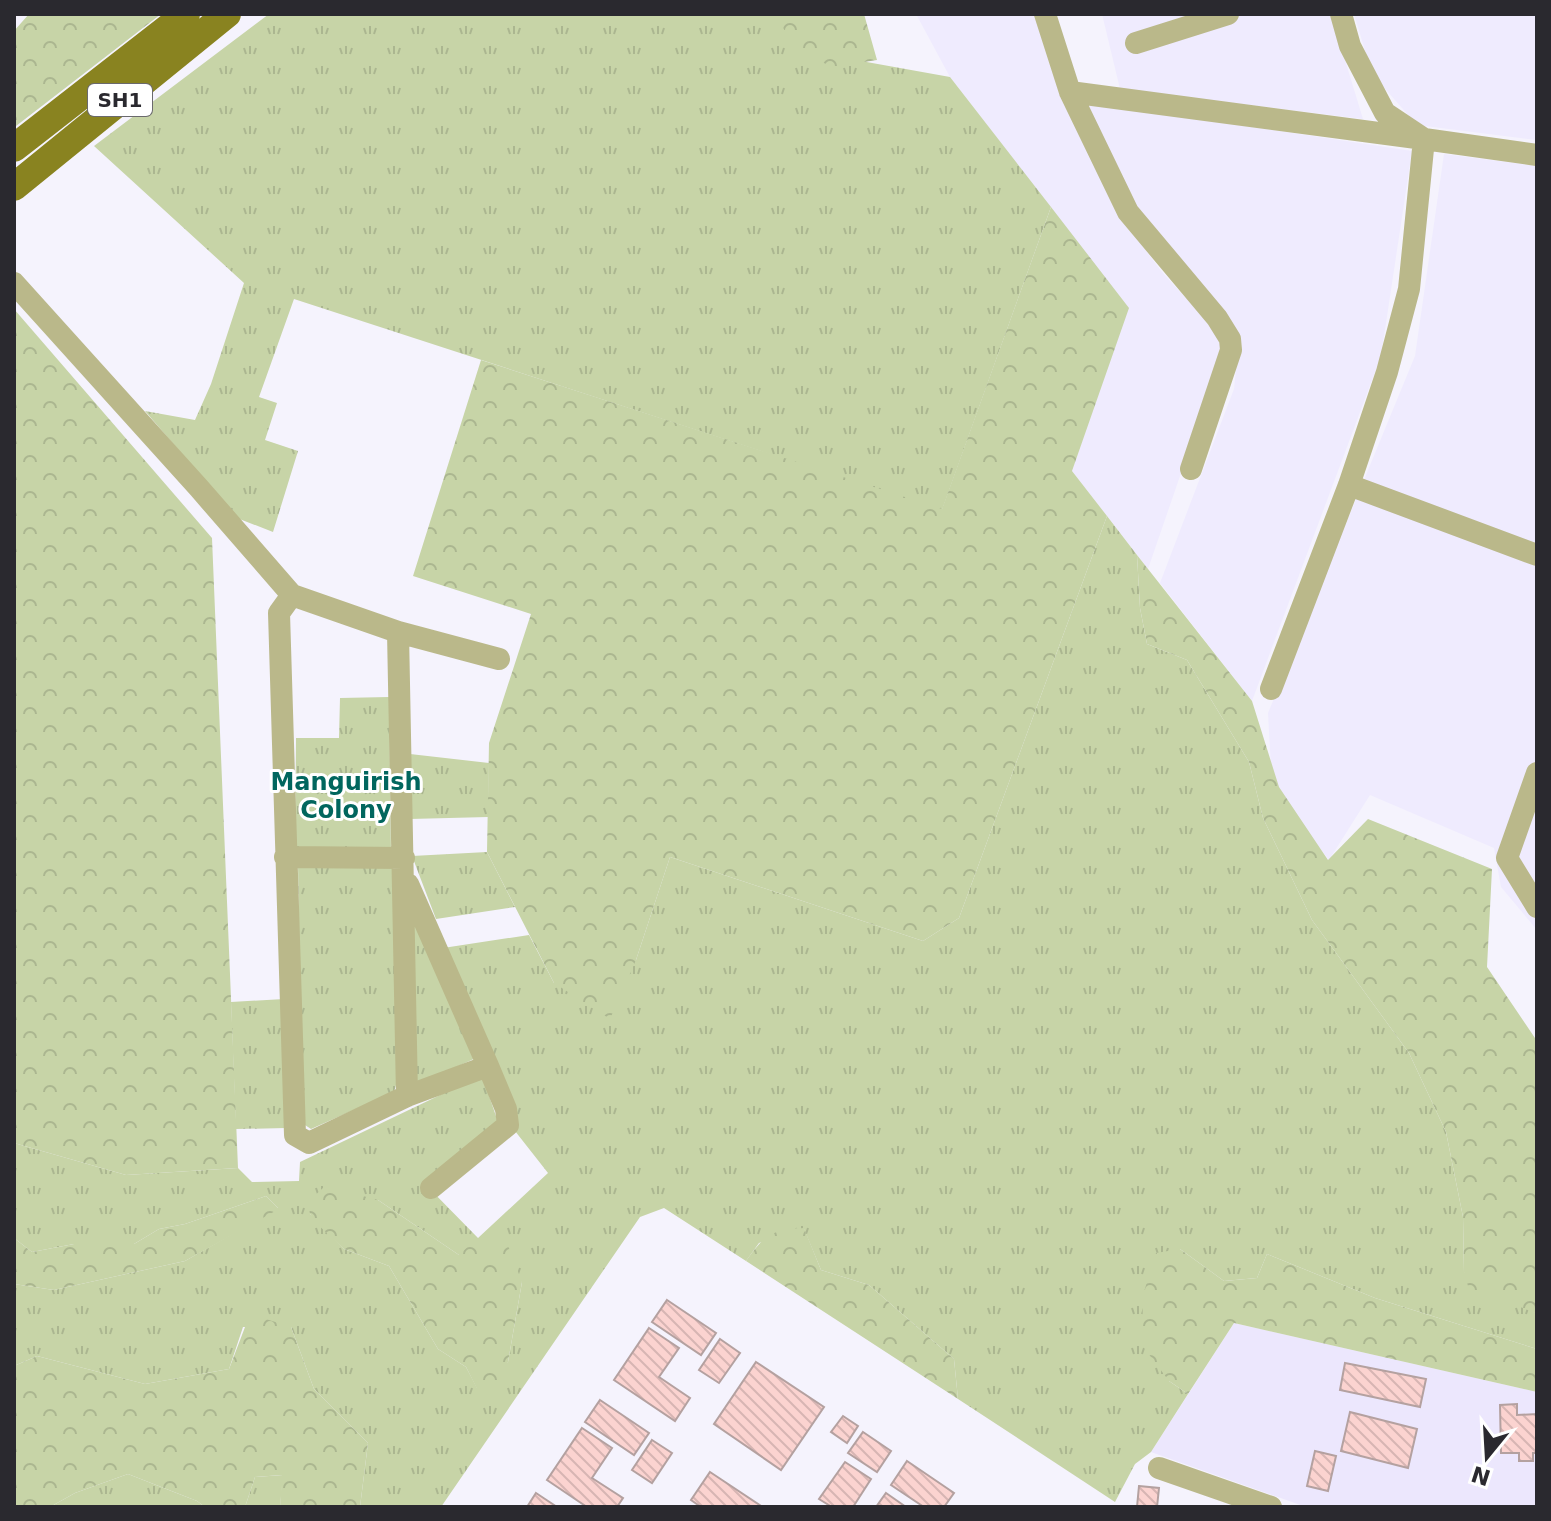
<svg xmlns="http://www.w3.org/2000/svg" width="1551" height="1521" viewBox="0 0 1551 1521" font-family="'DejaVu Sans',sans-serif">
  <defs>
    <pattern id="grass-tufts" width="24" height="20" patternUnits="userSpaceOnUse" patternTransform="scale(2)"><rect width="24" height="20" fill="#c7d4a7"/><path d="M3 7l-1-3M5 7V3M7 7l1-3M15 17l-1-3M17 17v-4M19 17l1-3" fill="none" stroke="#abb690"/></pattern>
    <pattern id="forest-crowns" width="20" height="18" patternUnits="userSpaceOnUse" patternTransform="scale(2)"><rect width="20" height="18" fill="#c7d4a7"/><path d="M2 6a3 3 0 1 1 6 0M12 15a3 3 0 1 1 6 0" fill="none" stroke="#abb690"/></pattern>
    <pattern id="building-back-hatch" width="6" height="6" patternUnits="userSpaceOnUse" patternTransform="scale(2)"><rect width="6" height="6" fill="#fbd3d0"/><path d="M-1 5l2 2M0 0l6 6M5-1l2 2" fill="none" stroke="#d7b5b3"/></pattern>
  </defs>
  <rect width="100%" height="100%" fill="#f5f3fd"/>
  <path fill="#ece7fd" d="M1234 1323 1537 1392V1507H1306L1151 1452Z"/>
  <path fill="#efebfe" d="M916 14H1036L1120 216 1162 272 1223 339 1221 357 1148 569 1072 471 1128 308 950 77Z
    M1102 14H1331L1363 119 1120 89Z
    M1354 14H1537V140L1417 125 1372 74Z
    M1087 102 1412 151 1381 356 1252 701 1160 583 1234 389 1239 337 1126 197Z
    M1444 154 1537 166V930L1501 887 1494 848 1370 795 1329 860 1272 786 1268 713 1415 356Z"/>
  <path fill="url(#grass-tufts)" fill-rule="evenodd" d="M269 14H779L811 52 950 77 1051 207 942 510 294 299 259 397 277 403 265 440 298 451 273 532 237 518 145 411 195 420 211 384 244 283 94 146Z
    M1107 516 1137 555 1140 608 1147 644 1187 660 1249 762 1263 818 1312 920 1409 1053 1446 1132 1463 1217 1464 1272 1537 1314V1349L1375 1298 1267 1254 1257 1278 1224 1281 1180 1249 1169 1381 1188 1394 1151 1452 1135 1464 1115 1502 958 1399 954 1359 869 1285 821 1270 804 1229 759 1243 746 1261 664 1208 640 1217 441 1507H360L368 1443 314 1389 291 1327H243L229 1369 145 1384 37 1356 14 1366V1284L54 1290 185 1261 278 1208 266 1196 185 1224 159 1229 134 1244H74L32 1252 14 1238V1143L126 1175 238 1168 252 1182 299 1181 300 1162 482 1075 499 1125 425 1184 478 1238 548 1173 515 1131 443 948 529 935 554 983 636 960 670 857 923 941 959 918ZM378 1200 459 1255 522 1282 508 1362 477 1388 466 1367 438 1349 389 1266 344 1249 310 1214Z
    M389 697 391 851 295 852 296 738H339L340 698Z
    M410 754 489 763 488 817 410 819Z
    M487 852 515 907 436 919 412 856Z
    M393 864 398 1078 394 1092 311 1129 302 1123 298 866Z
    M411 910 476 1058 412 1087Z
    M284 999 286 1128 236 1129 231 1002Z
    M128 1474 197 1501 205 1507H50L75 1493Z
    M283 1475 280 1507H245L255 1477Z"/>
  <path fill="url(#forest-crowns)" d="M29 14H161L16 126 14 31Z
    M773 14H864L877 60 833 67 801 53Z
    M1051 207 1129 308 1072 471 1107 516 959 918 923 941 670 857 636 960 610 1019 554 983 487 852 489 743 531 614 413 576 481 360 942 509Z
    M14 309 212 538 238 1168 126 1175 14 1143Z
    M1137 555 1252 701 1279 787 1328 860 1368 819 1492 869 1487 967 1537 1041V1314L1523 1308 1470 1293 1464 1272 1463 1217 1446 1132 1409 1053 1312 920 1263 818 1249 762 1187 660 1147 644 1140 608Z
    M325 1186 378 1200 459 1255 477 1238 507 1243 522 1282 508 1362 493 1392 477 1389 466 1367 438 1349 389 1266 344 1249 316 1223 310 1214 308 1202Z
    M266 1196 279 1209 185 1261 54 1290 14 1284V1238L32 1252 74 1244H134L159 1229 185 1224Z
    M804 1228 821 1270 869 1285 954 1359 958 1399 746 1261C764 1235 773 1229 804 1228Z
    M1180 1249 1224 1281 1257 1278 1267 1254 1375 1298 1537 1349V1392L1234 1323 1188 1394 1169 1381 1142 1345 1143 1295 1156 1253Z
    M250 1314 291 1327 314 1389 368 1443 360 1507H280L282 1475 255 1477 245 1507H205L197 1501 128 1474 75 1493 50 1507H14V1366L37 1356 145 1384 229 1369Z"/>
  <path fill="url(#building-back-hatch)" stroke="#b4a1a0" stroke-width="2" d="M667 1300 716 1333 701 1355 652 1322Z
    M649 1328 679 1348 659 1377 690 1398 675 1421 614 1380Z
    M720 1339 740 1353 719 1383 699 1370Z
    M756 1362 824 1407 781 1470 714 1424Z
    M1345 1363 1426 1379 1420 1407 1340 1390Z
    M600 1400 649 1433 634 1455 585 1422Z
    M1517 1404V1415L1537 1414V1453H1533V1461H1519V1453H1501L1500 1405Z
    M1350 1412 1417 1429 1408 1468 1341 1451Z
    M843 1416 858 1426 847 1443 831 1432Z
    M582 1428 612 1448 592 1478 623 1498 617 1507H587L547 1480Z
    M863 1432 891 1451 877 1472 848 1453Z
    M652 1440 672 1453 652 1483 632 1470Z
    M1315 1451 1336 1456 1328 1491 1307 1486Z
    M907 1461 954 1493 944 1507H924L891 1485Z
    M845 1462 871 1479 853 1507H832L819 1499Z
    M710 1472 761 1506 760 1507H701L691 1500Z
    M1139 1486 1159 1488 1157 1507H1137Z
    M536 1493 557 1507H527Z
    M886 1493 906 1507H876Z"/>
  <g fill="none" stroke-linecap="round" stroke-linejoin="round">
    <path stroke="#bab88a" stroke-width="22" d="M1045 14 1070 92 1128 212 1217 318 1230 339 1231 350 1191 469
      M1341 14 1350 46 1385 113 1424 139 1537 155
      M1136 43 1228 14
      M1070 92 1424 139 1409 289 1387 372 1349 485 1271 689
      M14 283 199 488 292 595 398 632 407 1096
      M1349 485 1537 555
      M292 595 279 613 295 1135 309 1143 407 1096 488 1066
      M398 632 499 659
      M1537 773 1507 858 1537 907
      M285 857 404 858
      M408 884 488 1066 506 1109 508 1125 431 1188
      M1159 1468 1271 1507"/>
    <path stroke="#898320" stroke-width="28" d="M14 148 186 14
      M14 187 227 14"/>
  </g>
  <g text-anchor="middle" stroke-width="6" stroke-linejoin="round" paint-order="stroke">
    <rect fill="#fff" stroke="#6a696d" stroke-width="2" x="88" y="84" width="64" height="32" rx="6"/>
    <g font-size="20" font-weight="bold" fill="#2a292f">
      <text x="120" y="107">SH1</text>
    </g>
    <g font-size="24" font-weight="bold" fill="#01665e" stroke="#fff">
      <text x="346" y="790">Manguirish<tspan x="346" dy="28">Colony</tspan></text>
    </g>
  </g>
  <rect width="1551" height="1521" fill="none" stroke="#2a292f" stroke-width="32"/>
  <g transform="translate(1487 1457) rotate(198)" stroke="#ffffff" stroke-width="6" paint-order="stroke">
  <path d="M0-6L14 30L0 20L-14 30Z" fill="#2a292f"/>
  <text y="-12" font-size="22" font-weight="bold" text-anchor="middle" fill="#2a292f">N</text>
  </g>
</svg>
